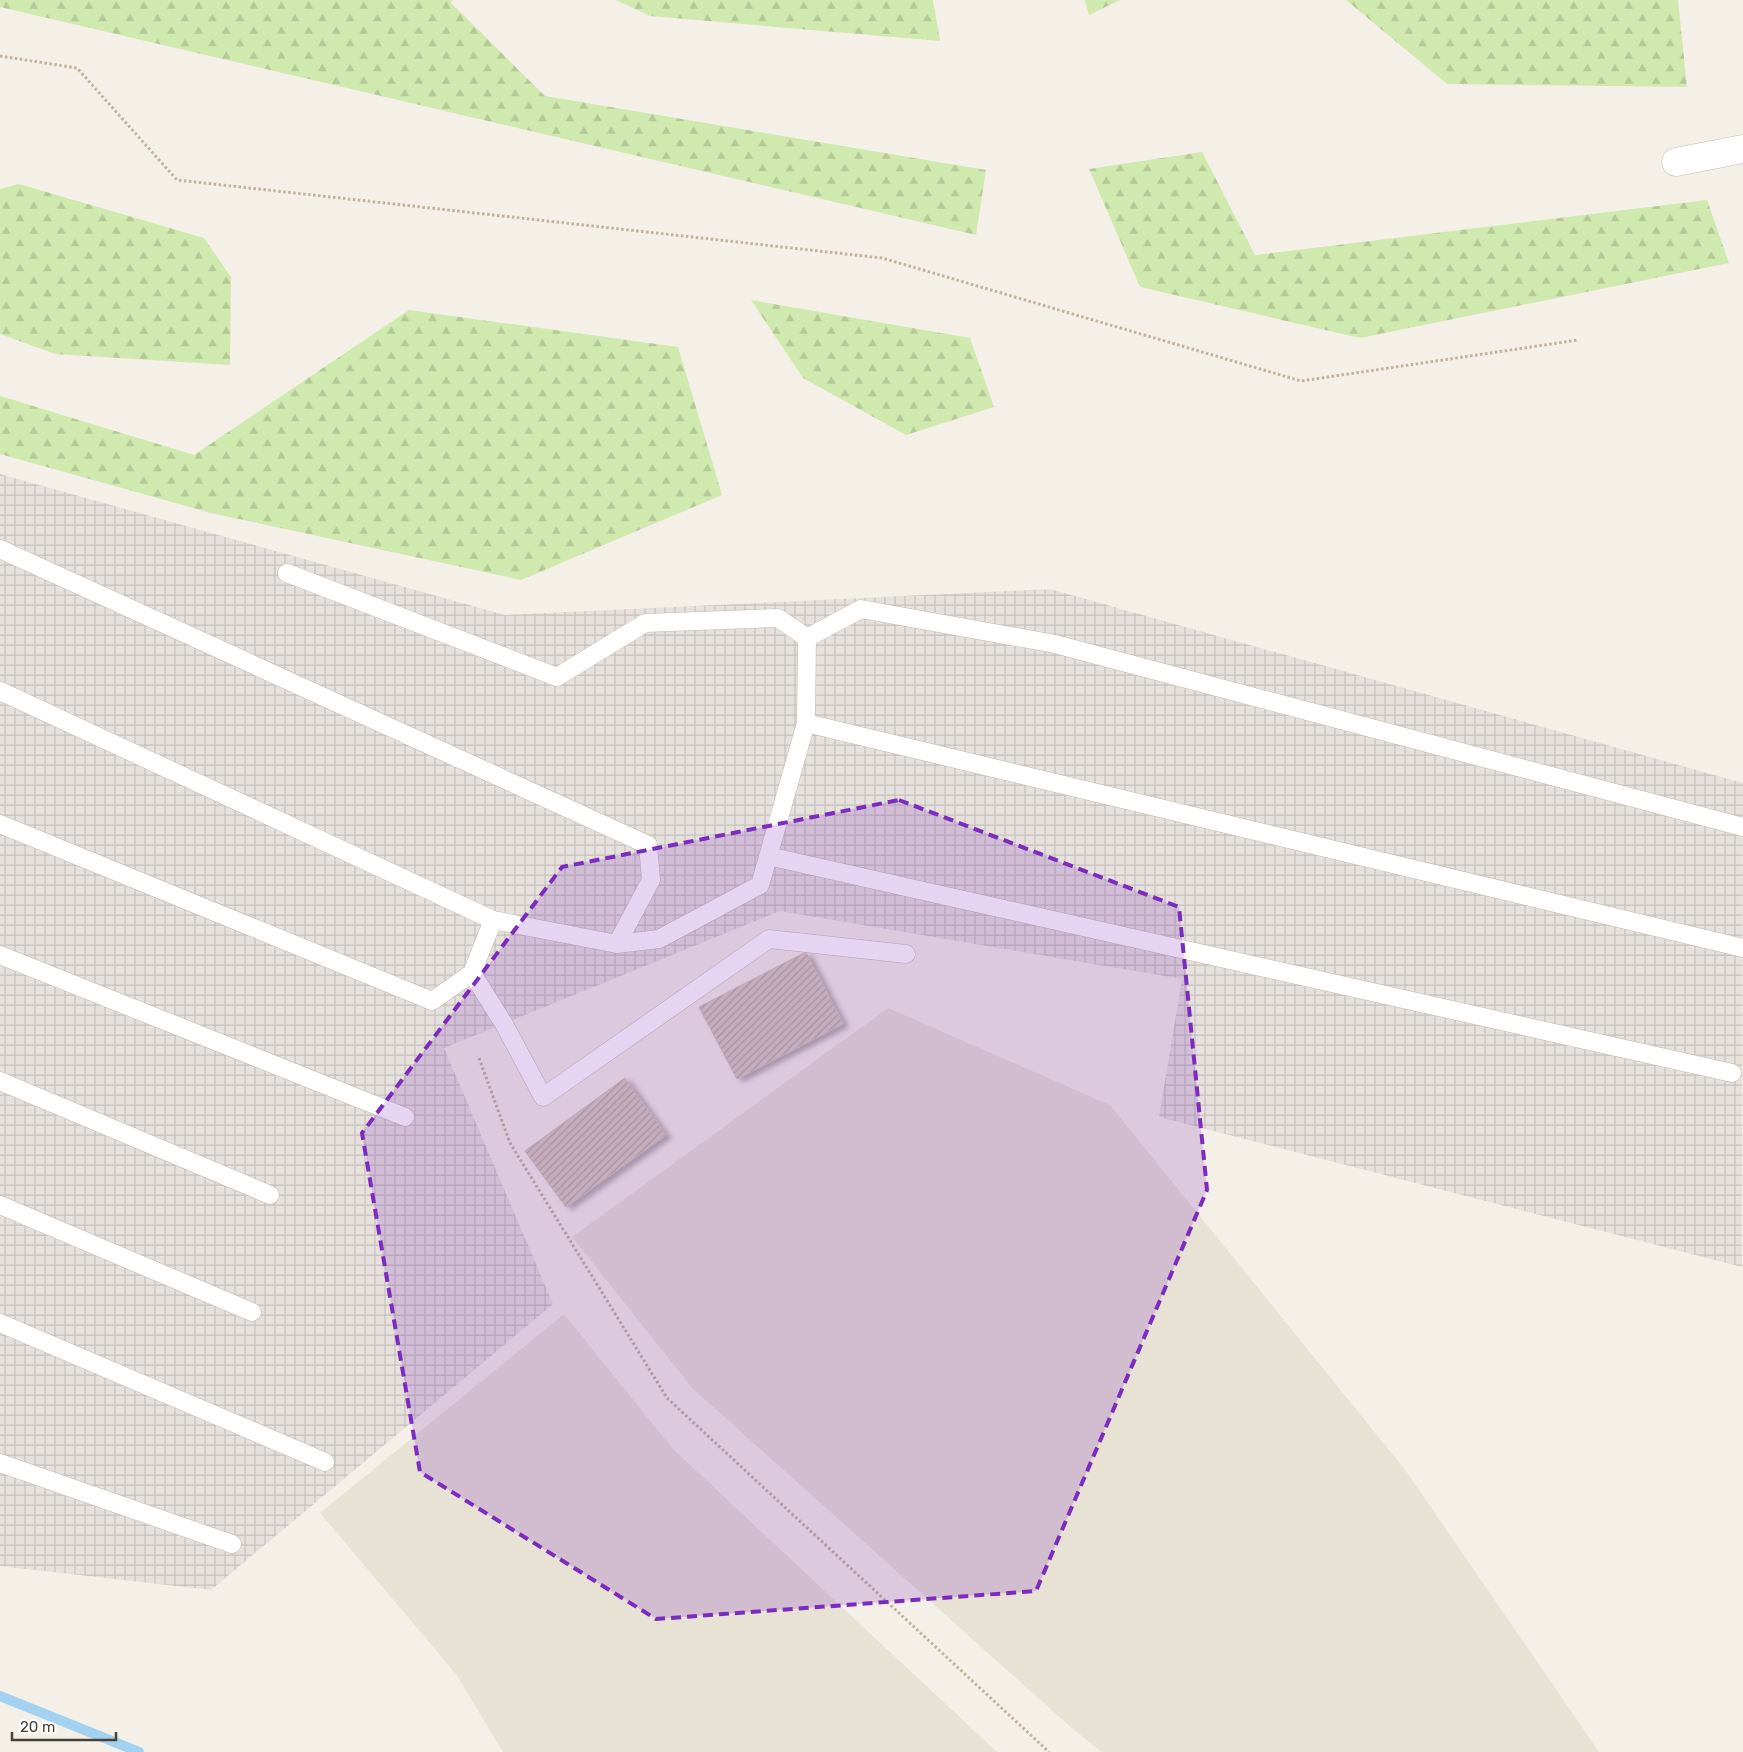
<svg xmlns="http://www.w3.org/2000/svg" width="1743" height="1752" viewBox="0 0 1743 1752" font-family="Rubik,sans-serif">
  <defs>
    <pattern id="industrial-grid" width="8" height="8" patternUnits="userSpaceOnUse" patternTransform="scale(1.25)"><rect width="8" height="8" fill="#e6e1dc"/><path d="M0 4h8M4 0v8" fill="none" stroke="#c7c2bd"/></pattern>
    <pattern id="forest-firs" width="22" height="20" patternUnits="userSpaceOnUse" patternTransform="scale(1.25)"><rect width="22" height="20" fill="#d0e9af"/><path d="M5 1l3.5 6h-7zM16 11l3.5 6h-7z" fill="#b4c997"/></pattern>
    <pattern id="building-hatch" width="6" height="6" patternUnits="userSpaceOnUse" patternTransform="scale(1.25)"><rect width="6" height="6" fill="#d9cebf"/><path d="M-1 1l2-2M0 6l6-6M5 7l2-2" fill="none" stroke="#b2a99c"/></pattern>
    <filter id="shadow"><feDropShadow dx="5.5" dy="3" stdDeviation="2.5" flood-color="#0004"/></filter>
  </defs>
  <rect width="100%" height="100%" fill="#f4f0e7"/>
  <path fill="#e8e2d5" d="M888 1008 1110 1105 1406 1471 1599 1752H1102L1074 1730 693 1389 572 1237Z
    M564 1314 673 1449 997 1752H503L456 1674 320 1513Z"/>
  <path fill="url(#industrial-grid)" d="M0 474 505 615 1050 589 1743 783 1742 1267 1159 1117 1182 979 780 911 444 1048 553 1304 211 1590 0 1566Z"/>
  <path fill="url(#forest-firs)" d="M0 0H453L451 3 545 96 986 170 976 235 0 7Z
    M616 0H933L940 41 650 16Z
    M1085 0H1120L1089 15Z
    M1346 0H1678L1687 87 1447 84Z
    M1202 152 1255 255 1707 200 1729 263 1360 338 1140 287 1089 169Z
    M19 184 204 238 231 277 230 365 55 354 0 334V189Z
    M751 300 970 338 994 407 906 435 803 378Z
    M409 310 678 347 722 495 521 580 211 513 0 454V396L194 455Z"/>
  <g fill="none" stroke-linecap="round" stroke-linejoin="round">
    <path stroke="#a3d2f1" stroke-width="10" d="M0 1696 139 1752"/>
  </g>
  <path fill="url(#building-hatch)" stroke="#d0c3af" filter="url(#shadow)" d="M806 952 843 1024 737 1079 699 1007Z
    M625 1078 666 1135 566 1207 525 1151Z"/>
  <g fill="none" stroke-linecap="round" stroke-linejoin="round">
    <defs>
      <path id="service" d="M0 549 648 845 651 880 617 944 493 920 0 691
        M287 573 557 677 645 623 778 618 807 638 806 723 760 885 659 939 617 944
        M807 638 861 609 1055 644 1743 827
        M806 723 1743 948
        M0 824 432 1001 472 973
        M768 856 1732 1073
        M493 920 472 973 504 1024 543 1097 769 939 906 954
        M0 955 405 1117
        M0 1081 270 1195
        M0 1205 252 1312
        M0 1323 325 1462
        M0 1463 232 1544"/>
      <path id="minor" d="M1676 162 1743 149"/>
    </defs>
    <use href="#service" stroke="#c2baad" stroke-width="19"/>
    <use href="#minor" stroke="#c2baad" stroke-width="29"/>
    <path stroke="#c1b39b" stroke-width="3" stroke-dasharray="2.5 2.5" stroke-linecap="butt" d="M0 56 77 68 177 180 882 258 1301 381 1578 340
      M479 1058 510 1143 667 1398 1049 1752"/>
    <use href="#service" stroke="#fff" stroke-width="18"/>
    <use href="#minor" stroke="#fff" stroke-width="28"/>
  </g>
  <path fill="#7b2cbf" fill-opacity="0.2" stroke="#7b2cbf" stroke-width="4" stroke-dasharray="10 6" stroke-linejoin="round" d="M899 800 1179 907 1207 1190 1036 1591 656 1619 420 1472 362 1133 562 867Z"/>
  <path d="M12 1732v8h104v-8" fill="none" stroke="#474036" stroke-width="2.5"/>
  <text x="20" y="1732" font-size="15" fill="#474036" stroke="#ffffff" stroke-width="4" paint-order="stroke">20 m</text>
</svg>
